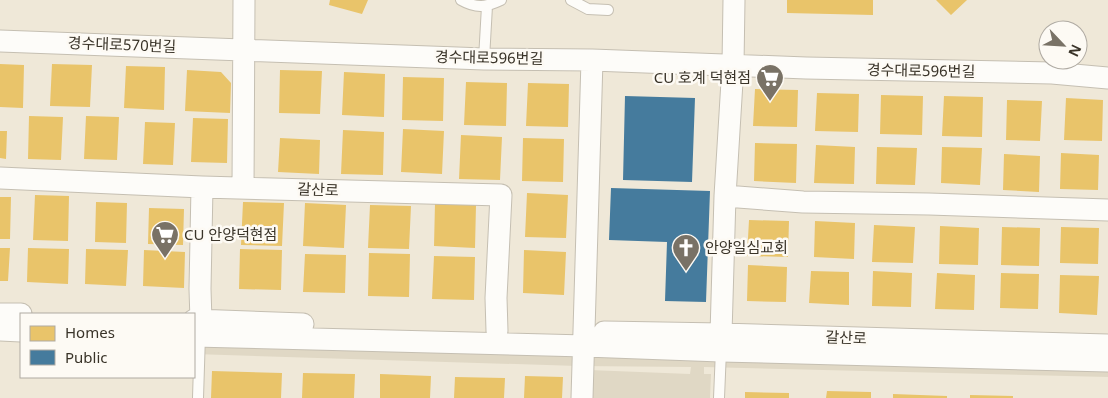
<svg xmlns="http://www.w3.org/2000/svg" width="1108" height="398" viewBox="0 0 1108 398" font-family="'Noto Sans','Noto Sans KR',sans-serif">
  <rect width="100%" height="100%" fill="#efe8d8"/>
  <path fill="#e0d8c5" d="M194 326 1108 352V377L704 367V374H711L710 398H588L589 370 690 374 691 367 578 366 194 354Z"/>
  <path fill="#e9c46a" d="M330 0H368L362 14 329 5Z
    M787 0H873V15L787 13Z
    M936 0H967L951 15Z
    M0 64 24 65 23 108 0 107Z
    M52 64 92 65 90 107 50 106Z
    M126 66 165 67 164 110 124 108Z
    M187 70 221 72 231 83 230 113 185 111Z
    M280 70 322 71 320 114 279 113Z
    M344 72 385 74 384 117 342 115Z
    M403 77 444 78 443 121 402 120Z
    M466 82 507 83 506 126 464 125Z
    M528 83 569 84 568 127 526 126Z
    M755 89 798 90 797 127 753 126Z
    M817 93 859 94 858 132 815 131Z
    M881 95 923 96 922 135 880 134Z
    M944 96 983 97 982 137 942 136Z
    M1066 98 1103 100 1102 141 1064 140Z
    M1007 100 1042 101 1040 141 1006 140Z
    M29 116 63 117 61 160 28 159Z
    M86 116 119 117 117 160 84 159Z
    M193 118 228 119 227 163 191 162Z
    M145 122 175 123 173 165 143 164Z
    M403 129 444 131 442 174 401 172Z
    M343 130 384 132 383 175 341 174Z
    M0 131H7L6 159 0 158Z
    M461 135 502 137 500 180 459 179Z
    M280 138 320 140 319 174 278 172Z
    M523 138 564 139 563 182 522 181Z
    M755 143 797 144 796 183 754 181Z
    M816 145 855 147 854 184 814 183Z
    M877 147 917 148 915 185 876 184Z
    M942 147 982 148 980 185 941 183Z
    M1061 153 1099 155 1098 190 1060 189Z
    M1004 154 1040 156 1039 192 1003 190Z
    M527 193 568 195 566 238 525 237Z
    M35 195 69 196 68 241 33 240Z
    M0 197H11L10 239H0Z
    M96 202 127 203 126 243 95 242Z
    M243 202 284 203 282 246 241 245Z
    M305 203 346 205 344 248 303 246Z
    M435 203 476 205 475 248 434 246Z
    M370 205 411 206 409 249 368 248Z
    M149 208 184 209 183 245 148 244Z
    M749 220 789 221 788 257 747 256Z
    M815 221 855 223 854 259 814 257Z
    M874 225 915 227 913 263 872 262Z
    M940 226 979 228 978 265 939 264Z
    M1002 227 1040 228 1039 266 1001 265Z
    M1061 227 1099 228 1098 264 1060 263Z
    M0 248H10L8 281H0Z
    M28 248 69 249 68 284 27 282Z
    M86 249 128 250 126 286 85 284Z
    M240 249 282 250 281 290 239 289Z
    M144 250 185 252 184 288 143 286Z
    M524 250 566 252 564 295 523 293Z
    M369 253 410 254 409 297 368 296Z
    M305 254 346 255 345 293 303 292Z
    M434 256 475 257 474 300 432 299Z
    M748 265 787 267 786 302 747 301Z
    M811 271 849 272V305L809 303Z
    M873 271 912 273 911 307 872 306Z
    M937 273 975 275 974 310 935 309Z
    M1001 273 1039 274 1038 309 1000 308Z
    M1060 275 1099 276 1097 315 1059 313Z
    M212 371 282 373 281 398H211Z
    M303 373 355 374 354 398H302Z
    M380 374 431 376 430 398H380Z
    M525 376 563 377 562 398H524Z
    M455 377 505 378 504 398H454Z
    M827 391 871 392V398H826Z
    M745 392 789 393V398H745Z
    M893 394 947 396V398H893Z
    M970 395 1013 396V398H970Z"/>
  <path fill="#457b9d" d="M625 96 695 98 692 182 623 180Z
    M611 188 710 191 706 302 665 301 667 242 609 240Z"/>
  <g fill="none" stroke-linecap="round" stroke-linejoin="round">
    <defs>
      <path id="lane" d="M461 0C477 9 486 7 501 0
        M571 0 588 9 608 10
        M484 59 487 6
        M198 398 200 334
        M719 398 721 350"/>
      <path id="street" d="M0 41 484 59 592 60 806 68 1052 73 1108 78
        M0 178 202 187 501 195 496 298 497 331
        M243 188 244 0
        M725 196 803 202 929 204 1108 210
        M0 314H21
        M194 320 303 324
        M201 321 200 289 202 187
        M0 330 21 331
        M604 332 721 334 1108 345
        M721 334 725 196 733 65 734 0
        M194 336 585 346 721 351 1108 361
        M582 398 592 60"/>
    </defs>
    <use href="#lane" stroke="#c5bfb2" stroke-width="12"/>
    <use href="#street" stroke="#c5bfb2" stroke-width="23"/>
    <use href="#lane" stroke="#fdfcf9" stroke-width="10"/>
    <use href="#street" stroke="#fdfcf9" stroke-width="21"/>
  </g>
  <defs>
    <symbol id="supermarket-pin" viewBox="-11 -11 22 30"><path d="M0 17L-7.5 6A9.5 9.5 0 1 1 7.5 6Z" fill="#797266" stroke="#fdfaf4"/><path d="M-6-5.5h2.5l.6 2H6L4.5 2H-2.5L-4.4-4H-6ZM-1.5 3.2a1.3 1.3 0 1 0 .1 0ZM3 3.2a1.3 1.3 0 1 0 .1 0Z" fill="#fff"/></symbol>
    <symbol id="church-pin" viewBox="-11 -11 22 30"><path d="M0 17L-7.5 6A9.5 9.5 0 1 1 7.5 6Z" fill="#797266" stroke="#fdfaf4"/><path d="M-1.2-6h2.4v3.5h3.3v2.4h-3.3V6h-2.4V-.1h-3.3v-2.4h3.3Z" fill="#fff"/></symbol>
  </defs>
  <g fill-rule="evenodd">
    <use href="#supermarket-pin" x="754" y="62" width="32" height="43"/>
    <use href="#supermarket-pin" x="149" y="219" width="32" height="43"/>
    <use href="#church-pin" x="670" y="232" width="32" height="43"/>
  </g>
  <g text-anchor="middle" stroke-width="5" stroke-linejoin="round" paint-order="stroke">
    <g font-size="15" fill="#393328" stroke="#fdfaf4">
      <text transform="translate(122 45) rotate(2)" y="5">경수대로570번길</text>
      <text transform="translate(489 58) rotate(1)" y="5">경수대로596번길</text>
      <text transform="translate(921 71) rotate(1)" y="5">경수대로596번길</text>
      <text transform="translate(318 190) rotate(2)" y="5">갈산로</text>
      <text transform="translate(846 338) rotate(2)" y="5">갈산로</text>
    </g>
    <g font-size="15" fill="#393328" stroke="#fdfaf4" text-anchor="start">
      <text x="751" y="83" text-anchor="end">CU 호계 덕현점</text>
      <text x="184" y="240">CU 안양덕현점</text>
      <text x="705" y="253">안양일심교회</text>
    </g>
  </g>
  <rect x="20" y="313" width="175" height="65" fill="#fdfaf4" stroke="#afaaa2"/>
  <rect x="30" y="326" width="25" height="15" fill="#e9c46a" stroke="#afaaa2"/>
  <text x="65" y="338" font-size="15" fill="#393328">Homes</text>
  <rect x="30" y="350" width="25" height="15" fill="#457b9d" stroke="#afaaa2"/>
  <text x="65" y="363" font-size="15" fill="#393328">Public</text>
  <g transform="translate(1063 45) rotate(115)"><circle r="24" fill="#fdfaf4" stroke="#afaaa2"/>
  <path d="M0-4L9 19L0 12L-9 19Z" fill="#797266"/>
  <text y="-8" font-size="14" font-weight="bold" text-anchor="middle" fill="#393328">N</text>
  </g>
</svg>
